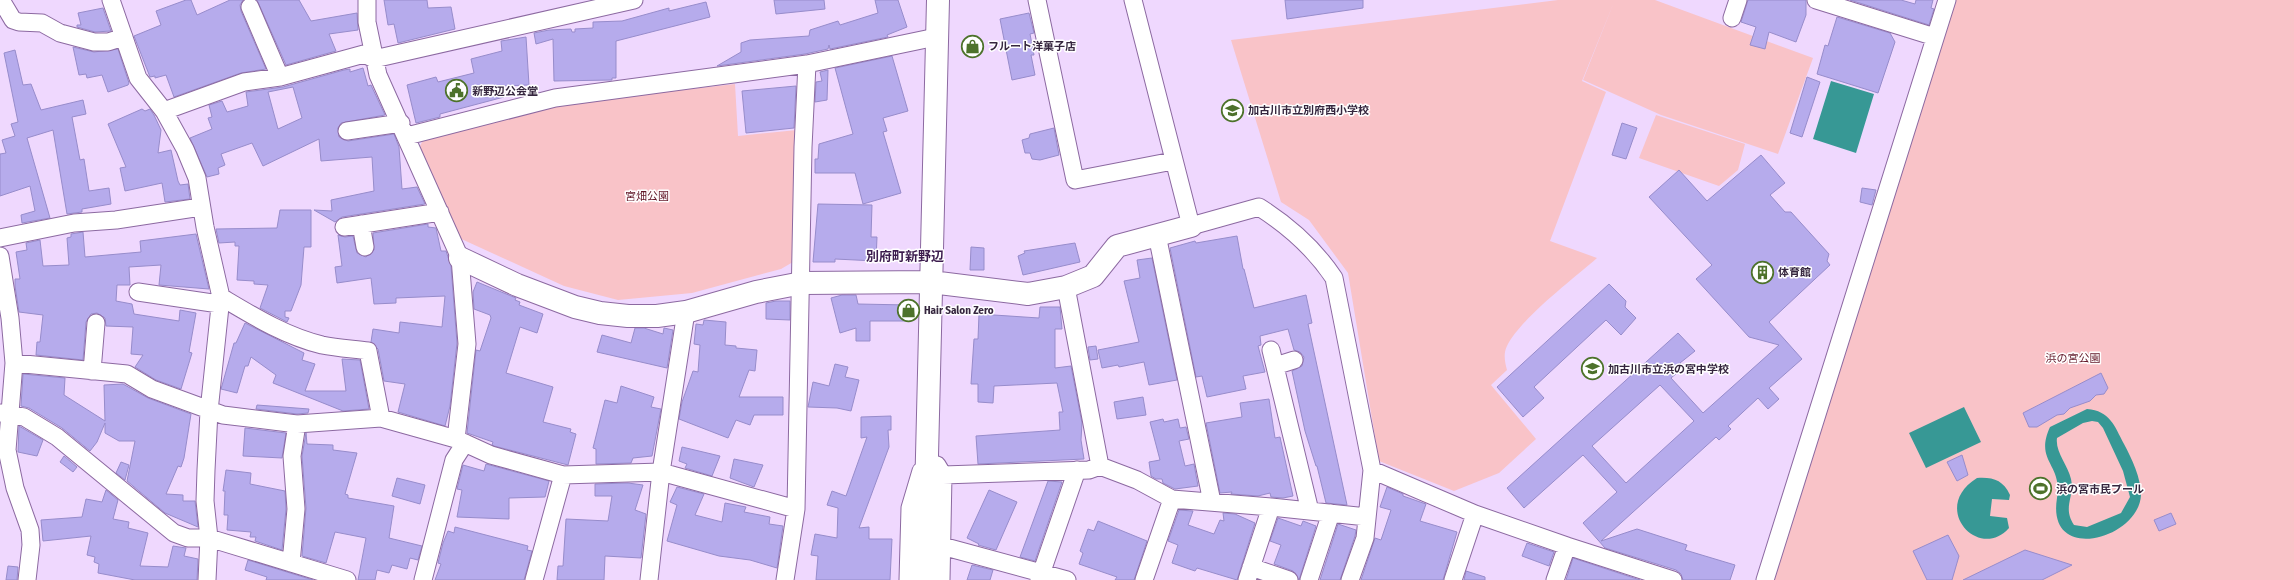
<svg xmlns="http://www.w3.org/2000/svg" width="2294" height="580" viewBox="0 0 2294 580" font-family="'Fira Sans Condensed','Noto Sans JP',sans-serif">
  <rect width="100%" height="100%" fill="#efd8fe"/>
  <path fill="#f9c3c8" d="M1558 0H1655L1813 58 1778 154 1661 115 1583 80 1614 2 1582 81 1606 92 1550 241 1597 258C1572 280 1520 319 1507 346 1503 354 1505 362 1507 370L1491 385 1536 439 1499 473 1454 491 1379 461 1348 273 1309 220 1281 202 1231 40Z
    M1956 0H2294V580H1771Z
    M735 84 738 136 797 130 793 262 781 269 692 293 618 300 564 286 457 237 419 148 423 140 555 104Z
    M1656 115 1745 144 1738 170 1719 186 1639 158Z"/>
  <path fill="#379895" fill-rule="evenodd" d="M1831 81 1874 94 1856 153 1813 139Z
    M1964 407 1981 442 1926 468 1909 433Z
    M2087 409C2110 411 2114 425 2124 444 2132 459 2141 478 2141 495 2139 539 2046 565 2057 498 2063 464 2034 462 2050 427ZM2092 421 2098 422 2103 428 2123 471 2130 497 2121 513 2087 527 2074 525C2062 507 2075 497 2071 479 2068 465 2055 452 2057 438L2083 423Z
    M1977 478C1993 477 2003 480 2010 495L2009 500 1992 499 1990 516 2007 518 2009 528C1979 562 1929 508 1977 478Z"/>
  <path fill="#b6abec" stroke="#978ccb" fill-rule="evenodd" d="M186 0H191L197 15 230 0H243L240 5 241 11 266 69 241 73 174 97 166 75 155 78V76L150 77 134 36 161 25 156 11Z
    M257 0H299L311 21 357 13 358 30 329 34 336 51 286 65Z
    M384 0H427L428 8 451 7 455 29 398 43 394 24 388 25Z
    M774 0H824L825 9 776 14Z
    M875 0H898L907 27 887 35 888 37 830 49 829 45 828 49 805 54 717 66 741 52V43L750 40 809 36 810 30 838 21 840 25 878 13Z
    M1285 0H1363V8L1287 19Z
    M1748 0H1806V15L1796 42 1769 32 1765 49 1750 45 1756 27 1741 22Z
    M1850 0H1901L1915 4 1916 0H1933L1931 8 1934 9 1929 25Z
    M706 2 710 17 616 41V78H612V80L554 81 553 39 536 44 534 33 549 30 571 29 572 32H575V29L593 28V22L622 21 669 8V11Z
    M103 8 111 31 95 32 77 27V25H81L78 13Z
    M1029 13 1034 33 1030 34 1034 55H1031L1035 75 1012 80 1000 19Z
    M1837 17 1890 33 1895 42 1878 93 1817 74 1825 45 1828 46Z
    M526 37 529 85 501 86 504 97 440 114V117L416 123 407 85 436 77 438 82 474 73 471 59 502 51 501 41Z
    M73 47 94 52 118 49 129 83 128 85 108 92 102 75 87 78 86 74 79 75Z
    M15 50 23 85 31 84 41 110 83 100 86 114 72 117 80 160 84 159 89 191 109 188 111 204 82 209V212L67 214 53 130 27 138 50 218 22 223 21 215 35 211 30 186 0 196V154L6 153 2 140 15 136 11 124 18 122 4 53Z
    M892 56 908 111 883 118 887 131 883 132 901 193 863 204 855 173H815V159H818L819 144 853 134 835 68Z
    M363 68 368 86 371 85 385 115 341 123 338 128 339 137 348 141 394 134 399 147 402 189 417 187 425 204 342 217 335 222 314 210 332 211 331 200 374 191 372 157 321 161 319 139 263 166 252 143 221 154 225 165 218 168 219 174 207 177 190 138 212 129 208 118 212 117 209 105 222 101 227 112 248 106 246 92 283 87 344 70 350 69V72ZM293 87 302 118 278 129 268 92Z
    M828 70 827 100 815 102 816 82 822 81 820 72Z
    M1807 77 1820 82 1802 137 1790 133Z
    M796 86 794 128 746 133 742 91Z
    M142 109 145 111 150 109 154 115 161 130 158 153 171 150 178 181 180 185 188 184 190 199 165 202 162 183 125 191 120 168 126 167 108 124Z
    M1622 123 1637 128 1626 159 1612 155Z
    M1054 128 1059 155 1040 160 1032 159 1030 153H1025L1022 140 1029 138 1030 134Z
    M1761 155 1785 183 1770 195 1785 212H1791L1829 254 1827 261 1830 265 1769 322 1802 359 1769 388 1779 399 1768 409 1758 398 1728 426 1731 429 1719 440 1716 437 1601 541 1637 529 1687 545 1685 550 1735 565 1730 580H1683L1681 574 1676 570 1605 548 1583 523 1617 492 1583 455 1524 508 1507 488 1678 333 1695 351 1680 363 1684 367 1671 378 1703 413 1779 345 1749 337 1696 279 1712 265 1649 197 1679 170 1707 201ZM1660 385 1694 421 1626 483 1592 446Z
    M1862 188 1876 190 1872 205 1860 202Z
    M818 204 872 205 871 237H877L876 261 835 259V262H813Z
    M280 210H311V247H304L301 285 291 311H285V317L289 318 287 322 260 308 268 285 254 284V281L237 280 239 246H235V242L219 243 216 229 277 228Z
    M428 224V227L436 228 441 251H446L451 266 457 343 450 406 445 426 398 412 405 384 384 381 378 349 371 342 373 329 399 333 400 322 442 327 445 296 396 298V303L374 304 371 278 337 283 335 267 342 266 338 235 345 237 353 236 357 253 366 257 374 250 373 233Z
    M83 232 85 257 141 252 140 241 196 234 209 289 159 285 161 265 129 267 130 285H117L116 301 132 304 134 314 179 321 180 310 196 313 189 352 192 353 181 389 156 380 135 367 143 355 131 354 133 327 106 326 105 318 97 313 91 314 86 322 83 360 36 355 37 342H40L43 315 19 312 15 286V279H20L16 252 27 250 26 243 40 240 43 266 69 265 67 238 71 237V234Z
    M1237 236 1243 269H1244L1254 308 1306 295 1312 323 1308 324 1347 505 1326 503 1317 466H1316L1305 431 1292 371 1302 366 1304 357 1300 352 1294 350 1288 329 1260 336 1261 345 1258 346 1265 372 1243 376 1246 389 1207 397 1202 376 1196 377 1170 248 1195 241 1196 243Z
    M1075 243 1080 262 1023 275 1018 256 1025 253 1024 251Z
    M971 247 984 248V270H970Z
    M1152 258 1177 380 1149 385 1144 362 1119 367 1118 365 1102 368 1098 350 1139 342 1124 281 1140 278 1137 260Z
    M477 282 516 298 515 300 520 302 519 305 543 314 537 333 520 327 506 373 553 387 543 422 571 429 570 432 576 434 568 465 494 446 492 445 493 442 467 433 476 350 480 351 491 318 490 315 474 309 473 292Z
    M1609 284 1626 301 1625 307 1636 318 1621 335 1606 320 1534 387 1544 398 1523 417 1497 387Z
    M842 295H856L858 304 908 305V321H870V341H856V328L840 333 831 298Z
    M776 301H790V320L766 319V303Z
    M1040 307H1060L1062 329H1055V368L1071 366 1082 423 1081 440 1084 459 978 464 976 436 1060 430 1059 412H1063L1057 383 994 386 993 403 978 402V384H971L974 339H978L979 314 1039 318Z
    M704 320 726 322 725 345 736 346V348L757 350 755 371 749 370 739 397H783V415H754L750 425 736 420 728 438 679 419 682 402 693 371 698 372 700 345 694 344 696 324 703 325Z
    M245 323 304 353 302 360 315 364 305 391H346L342 359 360 360 369 409 343 411 273 383 276 375 251 357 248 366H245L237 393 221 389 234 343H236Z
    M635 328H644L663 334 664 328 673 330 667 368 597 352 602 335 631 343Z
    M1096 346 1098 359 1090 360 1088 347Z
    M835 364 848 367 845 377 859 380 851 411 837 408 808 407 813 382 829 386Z
    M2101 373 2108 388 2104 394 2096 395 2090 401 2070 408 2064 414 2057 415 2037 427H2029L2023 413Z
    M23 374 65 378 64 395 105 421 104 385 123 384 148 398 191 414 184 458 181 467 178 466 166 494 183 495V501H195L198 527 165 513 127 481 135 441H119L105 433V423L97 442 90 451 62 428 29 408 21 406Z
    M621 386 654 397 651 407 661 409 652 456 633 458 631 463 596 464V449L593 448 605 400 617 403Z
    M1143 397 1146 415 1117 419 1114 402Z
    M1269 399 1275 438 1280 437 1293 496 1283 498 1271 497 1270 493 1258 496 1231 494 1232 492 1220 493 1206 423 1242 417 1240 403Z
    M257 405 309 409 308 413 297 414 256 409Z
    M891 416V430H888L889 447 859 528 869 527V539H892L890 580H816L818 556 811 555 815 534 837 538 838 508 827 505 832 491 846 496 867 437 861 438V417Z
    M1163 419 1164 422 1178 419 1180 428 1186 427 1189 439 1179 441 1185 466 1194 464 1198 486 1175 489 1163 483 1162 479H1156L1151 476 1149 462 1160 460 1150 422Z
    M19 426 43 440 37 456 18 452Z
    M245 428 286 433 282 458 243 456Z
    M306 433 307 444 333 445V450L357 453 345 494 348 495V498L394 506 389 538 422 546 418 560 410 558 407 569 392 565 389 573 377 570 375 580H358L366 538 335 532 326 563 302 556 306 508 302 456Z
    M682 447 720 456 712 476 685 468 687 464 679 461Z
    M1962 455 1968 475 1957 481 1947 462Z
    M64 456 77 467 73 472 60 462Z
    M734 459 763 465 754 487 730 478Z
    M121 462 129 465 125 480 116 473Z
    M486 464 549 481 545 497 509 498V519L457 517 462 490 457 489 463 465 484 471Z
    M226 470 251 473 250 484 285 491 286 509 282 550 255 541 256 537H250L251 532 227 530 228 515H224L225 491H223Z
    M397 478 425 485 420 504 392 496Z
    M1048 481 1062 482 1035 561 1020 557Z
    M628 483 643 485 635 510 646 514 641 558 605 556 604 580H557L558 566H563L566 519 608 521 612 496H595V484Z
    M677 487 704 494 695 515 722 522 725 503 746 507 744 512 770 517 769 524 783 526 777 568 750 560 719 556 667 541 677 505 670 502Z
    M1387 487 1403 494V496L1426 504 1420 521 1457 532 1443 580H1361L1375 538 1381 540 1391 510 1380 507Z
    M106 490 118 500 113 519 129 522 128 528 148 533 140 566 168 567 173 546 186 548 184 556 198 559 197 580H135L98 573 99 564 94 562 95 557 87 555 91 536 43 541 41 520 82 517 86 499 102 502Z
    M989 490 1017 502 996 550 978 545 979 544 967 538Z
    M1179 510 1193 511 1188 525 1214 534 1220 520 1224 521 1223 513 1235 514 1255 523 1237 580 1197 568 1195 571 1172 563 1178 545 1168 541Z
    M2171 513 2176 524 2159 531 2154 520Z
    M1278 518 1301 526 1303 521 1316 526 1299 580 1293 571 1274 564 1281 545 1270 541Z
    M1098 521 1147 541 1134 580H1115L1117 577 1079 564 1083 553 1080 551 1088 529 1094 531Z
    M1338 524 1356 530 1355 536 1340 580H1320Z
    M455 527 528 546 527 550 532 551 524 580H435L441 564 438 563 443 543 448 531 454 533Z
    M1948 535 1959 556 1952 580H1927L1913 551Z
    M1527 543 1554 552 1549 566 1522 556Z
    M2025 550 2072 565 2042 580H1963Z
    M1573 558 1640 580H1566Z
    M248 560 313 580H266L267 577 245 570Z
    M972 565 993 570 990 580H967Z
    M8 566 18 567 17 580H6Z
    M1466 571 1485 577V580H1464Z"/>
  <g fill="none" stroke-linecap="round" stroke-linejoin="round">
    <defs>
      <path id="street" d="M1 0 13 20 19 22 42 23 60 33 94 42H108L124 37
        M111 0 138 78 164 111 185 149 197 178 205 227 221 297 209 411 206 470 205 501 209 538 207 580
        M367 0V22L378 75 460 258 467 344 456 439
        M1037 0 1075 180 1173 161
        M1133 0 1191 226 1259 207C1289 226 1314 248 1334 278L1372 470 1365 538 1350 580
        M1816 0 1935 37
        M250 7 280 77
        M1732 18 1738 0
        M164 111 244 82 280 77 364 54 374 59 634 0
        M347 131 401 123
        M407 136 555 98 807 64 936 37
        M361 224 365 247
        M344 227 440 212
        M1157 235 1212 502
        M0 238 74 223 116 220 201 207
        M0 256 10 318 14 363 7 450 15 488 30 530 31 545 27 580
        M1066 287 1100 466
        M138 292 219 304
        M221 297C253 316 285 336 322 345 337 348 353 349 368 351L381 418
        M1271 350 1310 511
        M14 363 127 374 152 389 223 415 297 424 381 418 456 439 491 455 563 475 661 472 796 509
        M1275 366 1294 360
        M92 371 96 323
        M0 413 24 417 57 437 174 533 188 538H209L347 580
        M937 465 943 475 941 580
        M1372 470 1475 514 1567 546 1673 580
        M943 475 1089 470 1100 466 1137 480 1172 499 1271 507 1367 517
        M942 546 1067 580
        M291 563 296 509 292 456 297 424
        M1251 567 1289 580
        M423 580 454 460 465 443
        M534 580 563 475
        M649 580 661 472 686 312
        M785 580 796 509 803 147 807 64
        M908 580 910 508 921 471
        M1039 580 1077 470
        M1144 580 1172 499
        M1247 580 1271 507
        M1309 580 1331 513
        M1453 580 1475 514
        M1555 580 1567 546
        M1765 580 1947 0"/>
      <path id="secondary" d="M460 258 517 285 575 307 600 313 628 316H657L686 312 756 292 802 283 931 282 1028 294 1066 287 1093 276 1117 246 1191 226
        M924 580 938 0"/>
    </defs>
    <use href="#street" stroke="#8c69a1" stroke-width="19"/>
    <use href="#secondary" stroke="#8c69a1" stroke-width="24"/>
    <use href="#street" stroke="#fff" stroke-width="17"/>
    <use href="#secondary" stroke="#fff" stroke-width="22"/>
  </g>
  <defs>
    <symbol id="shop-ring" viewBox="-11 -11 22 22"><circle r="9.5" fill="#fff" stroke="#4d722b" stroke-width="1.5"/><path d="M-5-2.5h2.3a2.7 3.5 0 0 1 5.4 0H5L5.5 6h-11ZM-1.5-2.5h3a1.5 2.3 0 0 0-3 0Z" fill="#4d722b"/></symbol>
    <symbol id="civic-ring" viewBox="-11 -11 22 22"><circle r="9.5" fill="#fff" stroke="#4d722b" stroke-width="1.5"/><path d="M-.6-6.5H3V-4.5H.6V-3L4-1V1h2V6H-6V1h2V-1L-.6-3ZM-1.2 2.5V6h2.4V2.5Z" fill="#4d722b"/></symbol>
    <symbol id="school-ring" viewBox="-11 -11 22 22"><circle r="9.5" fill="#fff" stroke="#4d722b" stroke-width="1.5"/><path d="M0-5L7-2L0 1L-7-2ZM-4 1L0 2.5L4 1V4Q0 6-4 4Z" fill="#4d722b"/></symbol>
    <symbol id="building-ring" viewBox="-11 -11 22 22"><circle r="9.5" fill="#fff" stroke="#4d722b" stroke-width="1.5"/><path d="M-4-6H4V6H1V3H-1V6H-4ZM-2.5-4.3h1.7v1.8h-1.7ZM.8-4.3h1.7v1.8H.8ZM-2.5-1h1.7V.8h-1.7ZM.8-1h1.7V.8H.8Z" fill="#4d722b"/></symbol>
    <symbol id="stadium-ring" viewBox="-11 -11 22 22"><circle r="9.5" fill="#fff" stroke="#4d722b" stroke-width="1.5"/><path d="M0-5a6.5 5 0 1 0 0 10a6.5 5 0 1 0 0-10ZM-3.5-1.8h7v3.6h-7Z" fill="#4d722b"/></symbol>
  </defs>
  <g fill-rule="evenodd">
    <use href="#shop-ring" x="960" y="34" width="25" height="25"/>
    <use href="#civic-ring" x="444" y="78" width="25" height="25"/>
    <use href="#school-ring" x="1220" y="98" width="25" height="25"/>
    <use href="#building-ring" x="1750" y="260" width="25" height="25"/>
    <use href="#shop-ring" x="896" y="298" width="25" height="25"/>
    <use href="#school-ring" x="1580" y="356" width="25" height="25"/>
    <use href="#stadium-ring" x="2028" y="476" width="25" height="25"/>
  </g>
  <g text-anchor="middle" stroke-width="3" stroke-linejoin="round" paint-order="stroke">
    <g font-size="11" font-weight="bold" fill="#35263e" stroke="#fff" text-anchor="start">
      <text x="988" y="50">フルート洋菓子店</text>
      <text x="472" y="95">新野辺公会堂</text>
      <text x="1248" y="114">加古川市立別府西小学校</text>
      <text x="1778" y="276">体育館</text>
      <text x="924" y="314">Hair Salon Zero</text>
      <text x="1608" y="373">加古川市立浜の宮中学校</text>
      <text x="2056" y="493">浜の宮市民プール</text>
    </g>
    <g font-size="11" fill="#621728" stroke="#fff">
      <text x="647" y="200">宮畑公園</text>
      <text x="2073" y="362">浜の宮公園</text>
    </g>
    <g font-size="13" font-weight="bold" fill="#3c1c4e" stroke="#fff">
      <text x="905" y="261">別府町新野辺</text>
    </g>
  </g>
</svg>
